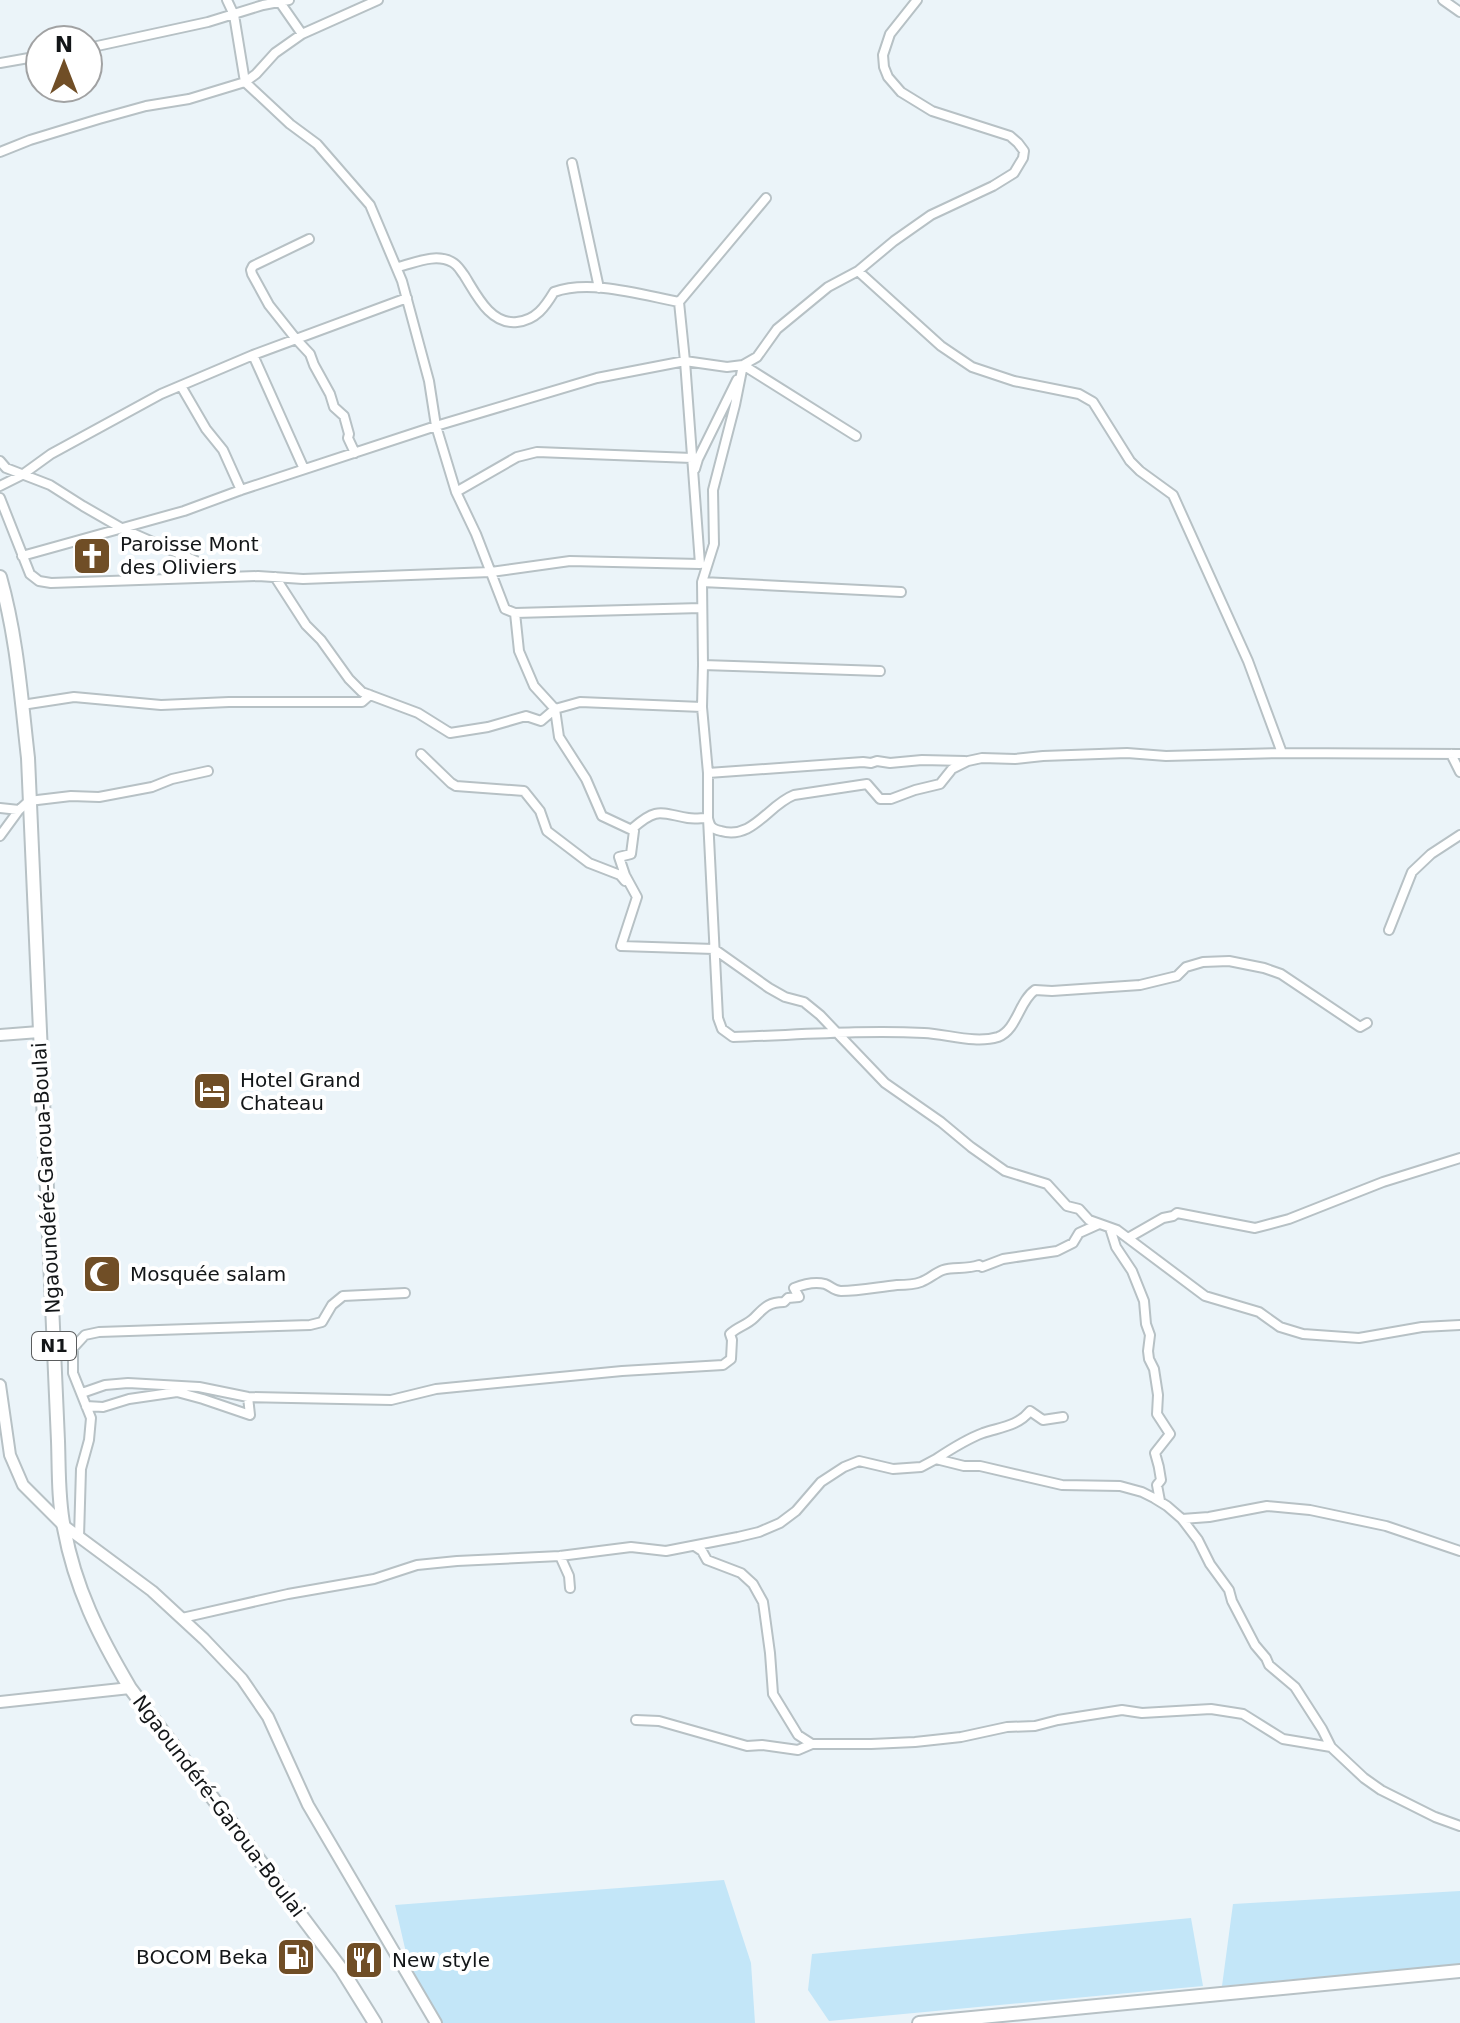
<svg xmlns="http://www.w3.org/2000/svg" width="1460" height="2023" viewBox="0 0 1460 2023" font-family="'DejaVu Sans',sans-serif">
  <rect width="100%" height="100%" fill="#ebf4f9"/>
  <path fill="#c3e6f8" d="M724 1880 751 1963 755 2023H436L407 1957 395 1905Z
    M1460 1891V1964L1222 1986 1233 1904Z
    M1191 1918 1203 1986 829 2021 808 1990 812 1954Z"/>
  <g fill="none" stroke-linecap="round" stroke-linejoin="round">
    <defs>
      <path id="minor" d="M227 0 234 15 245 82 290 124 317 144 370 205 402 281 429 381 436 426 456 492 476 534 505 609 515 613 519 651 534 686 555 709 559 737 586 779 602 816 634 831 631 854 619 857 625 875 637 897 621 946 714 949 769 988 785 997 804 1002 820 1015 885 1083 941 1122 971 1147 1005 1171 1047 1184 1067 1206 1079 1209 1089 1220 1117 1230 1205 1296 1259 1312 1280 1327 1303 1334 1359 1338 1422 1327 1460 1325
        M1443 0 1460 12
        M279 1 302 34
        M88 48 208 22 263 5 289 0
        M0 63 40 56
        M0 152 30 140 99 119 146 106 189 99 245 82 256 74 275 53 302 34 378 0
        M572 163 599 288
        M309 239 253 266 251 270 252 274 269 305 296 339 310 354 314 365 330 394 334 407 344 416 349 434 348 438 355 453
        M858 271 941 346 972 367 1014 381 1079 394 1093 402 1130 461 1140 471 1173 495 1248 661 1282 753
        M679 302 766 198
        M253 355 304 469
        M181 386 206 429 223 450 241 490
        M0 461 6 468 50 485 83 506 123 529 230 576
        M695 469 698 459 737 380
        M0 486 22 475 51 454 161 394 253 355 407 298
        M456 492 517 457 537 452 692 458
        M0 498 30 574 39 581 51 583 258 576 303 579 491 572 570 561 700 564 685 361 727 367 743 365 757 357 777 329 828 287 858 271 894 241 931 215 993 186 1014 173 1023 158 1024 151 1018 143 1010 136 932 111 901 92 888 77 884 67 883 55 890 34 917 0
        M22 556 184 511 241 490 436 426 597 378 685 361 679 302C642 295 590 279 554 292 545 307 536 320 517 322 490 325 476 294 464 275 460 270 458 265 452 262 435 253 415 263 398 267
        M275 577 306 625 321 640 349 679 362 692 418 713 450 733 488 727 526 716 541 721 555 709 580 702 702 707 703 665 702 582 714 544 713 490 735 405 743 365 856 436
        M702 582 901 592
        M515 613 701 608
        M703 665 880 671
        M22 705 74 697 161 705 229 702H362L370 695
        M702 707 708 773V818L718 1018 722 1029 733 1037C797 1035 861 1030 924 1033 947 1034 975 1044 998 1037 1017 1030 1019 1001 1035 990L1052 991 1140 985 1177 976 1186 967 1203 962 1229 961 1264 968 1281 974 1360 1027 1367 1023
        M421 754 451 783 456 786 524 791 540 811 547 831 589 863 620 875 625 881
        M1451 754 1460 772
        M708 773 863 762 871 763 877 761 890 763 922 760 965 761
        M0 808 19 810 29 801 71 796 99 797 152 787 172 779 208 771
        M634 831 633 828C657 807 660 813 688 818 694 819 701 818 708 818 710 827 712 829 721 831 753 840 768 805 794 795L867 784 880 799H891L915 790 940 784 952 769 968 761 982 758 1015 759 1043 756 1127 753 1166 756 1282 753 1460 754
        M0 836 19 810
        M1389 930 1412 872 1431 854 1460 835
        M1110 1228 1116 1247 1132 1271 1144 1301 1146 1324 1150 1335 1148 1351 1149 1359 1154 1369 1158 1395 1157 1414 1170 1434 1155 1453C1158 1462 1160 1471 1161 1480L1157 1485 1160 1501
        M1128 1238 1163 1218 1173 1216 1177 1213 1255 1228 1289 1219 1383 1182 1460 1158
        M82 1393 105 1385 128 1383 199 1387 248 1397 391 1400 436 1389 622 1371 723 1365 731 1359 732 1340 730 1334C737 1327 747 1325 754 1318 764 1308 768 1302 784 1302L788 1298 799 1297 794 1288C804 1284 814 1281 825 1284 831 1286 834 1291 841 1291 859 1291 878 1287 897 1285 905 1285 913 1285 921 1282 929 1279 935 1273 943 1270 953 1266 966 1270 979 1265L982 1267 1003 1259 1057 1251 1073 1243 1079 1233 1099 1224
        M86 1406 103 1407 129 1399 177 1392 203 1399 250 1415 248 1397
        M936 1459C951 1449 967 1439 983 1433 1001 1427 1018 1426 1030 1411L1043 1420 1063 1417
        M1182 1519 1198 1540 1210 1564 1229 1590 1232 1601 1255 1645 1266 1658 1269 1665 1295 1687 1322 1729 1331 1747 1364 1778 1381 1790 1435 1817 1460 1826
        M79 1537 81 1469 89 1440 91 1418 73 1373V1348L85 1335 99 1332 310 1325 322 1322 332 1305 343 1296 405 1293
        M696 1547 702 1551 707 1560 741 1573 753 1584 763 1602 764 1609 770 1653 773 1694 798 1735 812 1744H871L915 1742 961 1737 1007 1727 1035 1726 1058 1720 1122 1710 1142 1713 1211 1709 1243 1714 1283 1739 1331 1747
        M560 1556 569 1576 570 1588
        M182 1618 288 1594 374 1579 417 1565 457 1561 560 1556 631 1547 666 1551 738 1537 759 1532 780 1523 796 1511 821 1482 844 1467 859 1461 893 1469 921 1467 936 1459 964 1466H980L1062 1485 1120 1486 1142 1492 1154 1498 1167 1506 1182 1519 1209 1517 1267 1506 1310 1510 1386 1526 1460 1551
        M636 1720 659 1721 747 1746 762 1745 798 1750 812 1744"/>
      <path id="tertiary" d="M0 1035 39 1032
        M0 1385 10 1455 23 1485 63 1525 152 1591 204 1639 242 1679 268 1717 308 1805 436 2023
        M0 1702 130 1688"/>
      <path id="primary" d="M919 2023 1460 1971"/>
      <path id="trunk" d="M0 577C17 637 21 697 28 758L58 1441C59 1469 58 1500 64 1528 75 1588 99 1636 130 1688L342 1970 375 2023"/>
    </defs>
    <use href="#minor" stroke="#b7c1c5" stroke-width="12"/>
    <use href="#tertiary" stroke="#b7c1c5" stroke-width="14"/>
    <use href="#primary" stroke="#b7c1c5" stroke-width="16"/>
    <use href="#trunk" stroke="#b7c1c5" stroke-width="16"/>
    <use href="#minor" stroke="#fff" stroke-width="8"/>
    <use href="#tertiary" stroke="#fff" stroke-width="10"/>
    <use href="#primary" stroke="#fff" stroke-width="12"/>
    <use href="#trunk" stroke="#fff" stroke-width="12"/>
  </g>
  <defs>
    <symbol id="church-square" viewBox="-11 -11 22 22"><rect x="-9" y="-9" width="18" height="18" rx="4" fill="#704e26" stroke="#fff"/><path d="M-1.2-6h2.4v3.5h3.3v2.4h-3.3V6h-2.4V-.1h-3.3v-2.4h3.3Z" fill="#fff"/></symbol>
    <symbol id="hotel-square" viewBox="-11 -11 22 22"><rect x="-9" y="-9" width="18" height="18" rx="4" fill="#704e26" stroke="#fff"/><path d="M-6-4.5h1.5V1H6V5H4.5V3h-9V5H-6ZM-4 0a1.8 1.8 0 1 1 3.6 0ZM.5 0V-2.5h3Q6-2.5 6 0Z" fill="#fff"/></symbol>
    <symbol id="mosque-square" viewBox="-11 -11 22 22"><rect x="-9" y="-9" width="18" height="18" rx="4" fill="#704e26" stroke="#fff"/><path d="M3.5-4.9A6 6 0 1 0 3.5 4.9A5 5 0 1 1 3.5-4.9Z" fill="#fff"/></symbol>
    <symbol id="fuel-square" viewBox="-11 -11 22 22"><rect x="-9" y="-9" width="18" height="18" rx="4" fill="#704e26" stroke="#fff"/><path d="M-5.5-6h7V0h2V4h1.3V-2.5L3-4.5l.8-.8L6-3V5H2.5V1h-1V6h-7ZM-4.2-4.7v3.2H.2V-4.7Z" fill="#fff"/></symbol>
    <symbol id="restaurant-square" viewBox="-11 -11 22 22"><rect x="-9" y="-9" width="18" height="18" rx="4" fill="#704e26" stroke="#fff"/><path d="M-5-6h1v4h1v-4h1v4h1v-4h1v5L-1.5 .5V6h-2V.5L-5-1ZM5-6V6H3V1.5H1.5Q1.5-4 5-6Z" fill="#fff"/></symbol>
  </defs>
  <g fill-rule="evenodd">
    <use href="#church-square" x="70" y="534" width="44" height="44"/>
    <use href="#hotel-square" x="190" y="1069" width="44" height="44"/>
    <use href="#mosque-square" x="80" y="1252" width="44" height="44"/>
    <use href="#fuel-square" x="274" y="1935" width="44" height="44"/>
    <use href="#restaurant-square" x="342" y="1938" width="44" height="44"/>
  </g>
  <g text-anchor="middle" stroke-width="8" stroke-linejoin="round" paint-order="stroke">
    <rect fill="#fff" stroke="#5a5c5d" stroke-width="2" x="32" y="1332" width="44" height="28" rx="6"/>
    <g font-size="18" font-weight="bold" fill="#131618">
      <text x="54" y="1352">N1</text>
    </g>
    <g font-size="20" fill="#131618" stroke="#fff" text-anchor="start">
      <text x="120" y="551">Paroisse Mont<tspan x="120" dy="23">des Oliviers</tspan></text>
      <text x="240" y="1087">Hotel Grand<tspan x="240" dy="23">Chateau</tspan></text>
      <text x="130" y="1281">Mosquée salam</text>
      <text x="268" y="1964" text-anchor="end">BOCOM Beka</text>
      <text x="392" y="1967">New style</text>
    </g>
    <g font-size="20" fill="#131618" stroke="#fff">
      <text transform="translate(46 1178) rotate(-93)" y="7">Ngaoundéré-Garoua-Boulai</text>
      <text transform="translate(219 1806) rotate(53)" y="7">Ngaoundéré-Garoua-Boulai</text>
    </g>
  </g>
  <g transform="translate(64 64)"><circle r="38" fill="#ffffff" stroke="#a1a2a3" stroke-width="2"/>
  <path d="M0-6L14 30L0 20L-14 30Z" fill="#704e26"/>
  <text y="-12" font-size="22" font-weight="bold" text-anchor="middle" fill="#131618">N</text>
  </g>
</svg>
